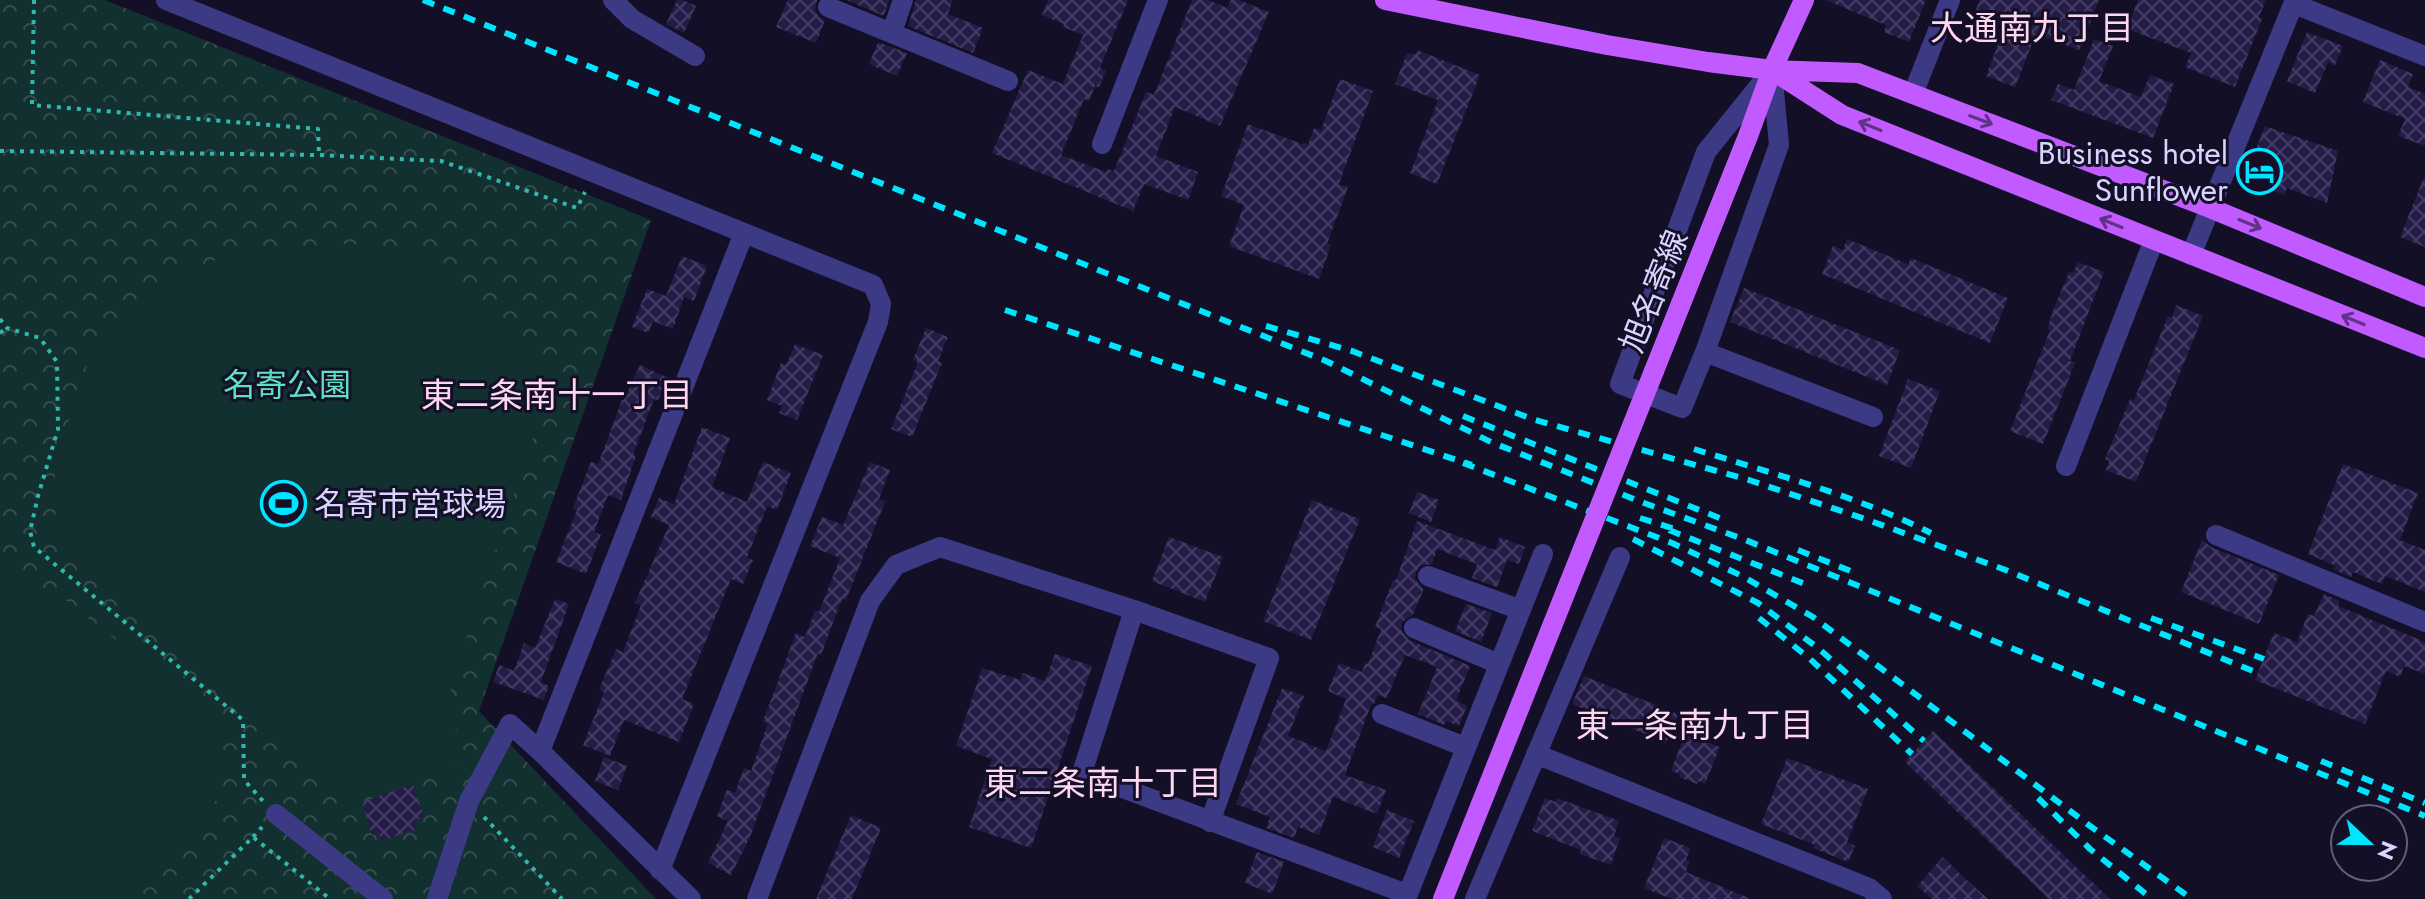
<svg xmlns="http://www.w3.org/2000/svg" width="2425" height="899" viewBox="0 0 2425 899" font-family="Jost,'Noto Sans JP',sans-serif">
  <defs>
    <pattern id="park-crowns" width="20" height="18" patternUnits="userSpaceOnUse" patternTransform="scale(2)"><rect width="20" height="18" fill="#12302f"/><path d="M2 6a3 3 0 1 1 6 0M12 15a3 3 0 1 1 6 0" fill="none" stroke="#344d4e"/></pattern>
    <pattern id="building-cross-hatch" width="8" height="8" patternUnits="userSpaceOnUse" patternTransform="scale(2)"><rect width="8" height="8" fill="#241b47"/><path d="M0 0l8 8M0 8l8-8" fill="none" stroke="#433b63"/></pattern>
  </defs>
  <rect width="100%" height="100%" fill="#130f26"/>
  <path fill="url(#park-crowns)" d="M0 0H105L651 220 479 711 656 899H0Z"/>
  <path fill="#12302f" d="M351 244 443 262 551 385 450 686 461 766 347 802 295 747 56 545 55 464 90 356 145 289 244 248Z
    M0 577 57 593 221 723V795L128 899H0Z"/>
  <path fill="url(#building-cross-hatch)" d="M677 0H683L696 6 684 33 666 24Z
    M788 0H817L815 9 818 16 825 20 816 43 776 27Z
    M847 0H889L884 16Z
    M916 0H953L948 14 983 28 973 53 908 26Z
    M1048 0H1128L1100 68 1106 71 1099 87 1095 86 1089 101 1084 99 1061 155 1106 172 1107 169 1114 171 1146 92 1154 95 1192 0H1208L1227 8 1231 0H1239L1269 12 1220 126 1175 107 1156 156 1198 172 1188 200 1144 184 1133 211 992 153 1028 70 1063 84 1083 35 1063 27 1064 24 1042 15Z
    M1825 0H1926L1909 42 1884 32 1886 25Z
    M1980 0H2099L2079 50 2036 34 2015 87 1986 76 2005 26 1974 14Z
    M2138 0H2266L2259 17 2262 19 2235 87 2185 67 2191 53 2127 29Z
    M2307 32 2343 46 2335 65 2328 62 2315 93 2287 81Z
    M2094 39 2113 46 2099 81 2141 97 2150 75 2174 84 2153 138 2051 100 2058 84 2074 90Z
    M878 42 907 53 897 76 869 64Z
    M1417 50 1480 75 1437 184 1410 173 1438 100 1395 84 1407 53 1415 55Z
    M2380 60 2413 74 2408 87 2425 94V146L2398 136 2405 119 2363 102Z
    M1340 79 1373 91 1339 184 1348 187 1327 244 1331 245 1319 279 1229 246 1244 205 1221 196 1248 124 1302 144 1303 143 1308 144 1314 128 1321 130Z
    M2265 126 2338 151 2327 203 2287 188 2284 195 2244 179Z
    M2424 177H2425V247L2400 237Z
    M1847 239 1908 264 1911 258 2008 298 1990 343 1822 274 1833 246 1843 250Z
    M682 256 707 266 694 301 684 297 673 329 653 321 648 333 632 327 647 289 666 296Z
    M2078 262 2104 272 2070 361 2075 363 2043 444 2010 431 2050 330 2047 329 2053 311 2069 272 2073 273Z
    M1744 288 1900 350 1887 385 1730 322Z
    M2176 305 2203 316 2136 482 2106 470 2109 461 2105 459 2130 399 2134 400 2168 316 2172 318Z
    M926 328 948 337 938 361 942 363 912 437 891 429 918 362 913 360Z
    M795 344 823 355 797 420 779 413 782 406 767 400 781 363 786 365Z
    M640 365 668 378 658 400 654 399 633 455 636 456 621 500 608 495 594 532 601 535 586 574 556 562 577 510 573 508 591 462 598 464 622 400H624Z
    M1908 379 1940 391 1911 468 1879 456Z
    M702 427 730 438 712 487 747 502 763 462 791 473 777 510 767 506 747 558 753 560 743 584 731 579 682 699 694 704 679 742 624 720 610 756 583 745 604 692 599 690 616 649 623 652 641 605 635 603 669 525 651 517 659 498 674 504Z
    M870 462 890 470 879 499 885 502 846 600 842 599 821 655 818 653 750 837 731 875 708 863 728 821 717 816 727 790 735 793 744 768 751 771 768 723 763 721 796 633 805 637 815 610 819 612 840 558 810 546 822 517 843 525Z
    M2343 464 2418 493 2400 540 2425 550V592L2385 576 2382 584 2353 572 2351 577 2334 570 2336 566 2308 554Z
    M1417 492 1439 500 1431 522 1409 513Z
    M1312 500 1360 519 1311 640 1263 621Z
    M1417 521 1495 550 1500 537 1525 547 1519 564 1507 560 1497 587 1472 578 1477 564 1437 549 1432 564 1420 566 1416 572 1415 579 1423 588V591L1413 615 1402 622 1401 630 1409 640 1470 666 1456 701 1467 706 1459 726 1446 721 1444 725 1418 714 1437 667 1405 655 1387 698 1378 695 1374 704 1371 705 1345 775 1386 790 1377 814 1333 797 1319 835 1298 827 1294 838 1266 828 1270 817 1236 804 1282 688 1304 696 1288 736 1326 751 1346 699 1328 691 1339 663 1362 672 1365 663 1368 664 1381 629 1375 627 1393 580H1396Z
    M1169 537 1223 557 1205 602 1152 581Z
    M2202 540 2211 547 2279 575 2259 624 2181 592Z
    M2324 594 2340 601 2338 606 2425 642V674L2404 666 2400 677 2386 671 2365 724 2255 680 2274 633 2297 642 2308 614 2314 616Z
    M555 599 569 604 541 682 549 686 544 700 493 682 499 665 514 671 524 643 535 648Z
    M1466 604 1492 613 1481 642 1455 631Z
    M1055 654 1092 666 1031 848 969 827 992 759 956 746 982 668 1020 680 1023 673 1045 681Z
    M1584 676 1678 714 1666 743 1572 704Z
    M1933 731 2110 899H2049L1905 762Z
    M1685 734 1720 747 1705 784 1698 781 1697 784 1679 777 1680 774 1671 771Z
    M604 757 627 766 618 790 595 781Z
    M1787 758 1868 789 1847 842 1855 846 1848 862 1813 848 1815 845 1761 824Z
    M413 784 424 817 414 820 417 829 381 841 379 833 372 835 362 802Z
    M1545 798 1556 802 1557 798 1619 821 1614 836 1620 838 1611 865 1580 854 1581 850 1532 831Z
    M1387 810 1414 821 1399 858 1373 847Z
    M851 815 881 828 852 899H816Z
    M1664 838 1691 848 1686 859 1690 861 1686 872 1751 899H1672L1644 888Z
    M1257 852 1284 862 1272 894 1245 883Z
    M1943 857 1963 877 1988 899H1932L1917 886Z"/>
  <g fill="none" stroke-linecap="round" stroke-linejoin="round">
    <path stroke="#2fb8b0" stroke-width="4" stroke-dasharray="4 6" stroke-linecap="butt" d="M34 0 32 105 318 129 319 155
      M0 151 319 155 441 161 577 208 585 192
      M0 319 7 328 40 338 57 362 58 429 38 496 30 531 34 547 243 720 244 780 263 801
      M0 333 7 328
      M484 817 562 899
      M253 837 262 827
      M189 899 253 837 330 899"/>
    <path stroke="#3d3a85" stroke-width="20" d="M166 0 873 285 881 304 878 322 660 870
      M613 0 632 19 695 56
      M2294 4 2425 56
      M828 7 1008 81
      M892 32 903 0
      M1772 70 1779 145 1705 352 1682 408 1620 384 1706 152Z
      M1913 94 1950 0
      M1102 144 1158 0
      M2191 255 2295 0
      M1705 352 1873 417
      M2066 466 2154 240
      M2216 535 2425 622
      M1428 576 1521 610
      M1134 610 1269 658 1210 822
      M1414 628 1499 664
      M1382 714 1465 747
      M1536 754 1869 888 1882 899
      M276 814 383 899
      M437 899 469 801 510 724 540 751
      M691 899 540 751 744 233
      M757 899 870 601 896 565 940 547 1134 610 1082 773 1407 894
      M1406 899 1543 554
      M1475 899 1620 557"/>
    <path stroke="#c25bff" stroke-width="20" d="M1385 0 1607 45 1708 62 1772 70 1858 73 2210 208 2425 297
      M1772 70 1842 115 2425 348
      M1654 371 1748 136 1772 70 1804 0"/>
    <path stroke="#00e5ff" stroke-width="6" stroke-dasharray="12 10" stroke-linecap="butt" d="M423 0 1326 361 1491 442 1644 503 1743 539 2425 816
      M1005 310 1472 465
      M1266 326 1352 351 1535 420 1749 480 1865 519 2003 569 2258 673
      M1463 416 1727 521
      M1694 449C1774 474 1857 496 1931 533
      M1463 463 1672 543 1742 576 1813 617 2090 826 2192 899
      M1640 518 1678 530
      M1669 530 1810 586
      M1633 539 1758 603 1818 648 1924 741
      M1798 550 1853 572
      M1759 618 1809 658 1912 754
      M2151 618 2264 659
      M2321 761 2425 803
      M2038 798 2090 849 2152 899"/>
    <path stroke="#c25bff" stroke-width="20" d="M1443 899 1654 371"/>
  </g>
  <defs><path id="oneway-shaft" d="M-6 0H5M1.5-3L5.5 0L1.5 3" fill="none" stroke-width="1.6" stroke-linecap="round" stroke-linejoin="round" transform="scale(2)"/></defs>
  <g stroke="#623188">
    <use href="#oneway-shaft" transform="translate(1981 120) rotate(21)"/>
    <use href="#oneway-shaft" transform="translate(1870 126) rotate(-158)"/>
    <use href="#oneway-shaft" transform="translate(2111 223) rotate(-158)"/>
    <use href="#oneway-shaft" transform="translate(2250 224) rotate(22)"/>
    <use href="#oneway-shaft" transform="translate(2353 320) rotate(-158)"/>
  </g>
  <defs>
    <symbol id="hotel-ring" viewBox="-11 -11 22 22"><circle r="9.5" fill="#130f26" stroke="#00e5ff" stroke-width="1.5"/><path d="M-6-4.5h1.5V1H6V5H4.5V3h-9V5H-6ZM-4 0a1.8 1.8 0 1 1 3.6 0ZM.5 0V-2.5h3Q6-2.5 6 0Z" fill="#00e5ff"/></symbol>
    <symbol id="stadium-ring" viewBox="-11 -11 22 22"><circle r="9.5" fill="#130f26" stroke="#00e5ff" stroke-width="1.5"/><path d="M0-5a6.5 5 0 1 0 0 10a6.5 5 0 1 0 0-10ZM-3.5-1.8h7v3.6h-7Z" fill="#00e5ff"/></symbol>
  </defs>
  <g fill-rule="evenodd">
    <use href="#hotel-ring" x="2234" y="146" width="51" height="51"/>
    <use href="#stadium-ring" x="258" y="478" width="51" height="51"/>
  </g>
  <g text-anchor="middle" stroke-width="6" stroke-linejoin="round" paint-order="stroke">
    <g font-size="32" fill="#d9d4ff" stroke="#130f26" text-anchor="end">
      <text x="2228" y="164">Business hotel<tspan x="2228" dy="37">Sunflower</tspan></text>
      <text x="314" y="515" text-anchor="start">名寄市営球場</text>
    </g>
    <g font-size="32" fill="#d9d4ff" stroke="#130f26">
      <text transform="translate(1654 291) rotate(-68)" y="11">旭名寄線</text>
    </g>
    <g font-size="32" fill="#5fe0c0" stroke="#130f26">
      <text x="287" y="396">名寄公園</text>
    </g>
    <g font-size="34" fill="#ffd6f0" stroke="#130f26">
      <text x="2032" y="40">大通南九丁目</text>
      <text x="557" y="407">東二条南十一丁目</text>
      <text x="1695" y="737">東一条南九丁目</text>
      <text x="1103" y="795">東二条南十丁目</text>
    </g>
  </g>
  <g transform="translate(2369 843) rotate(112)"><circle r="38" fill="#130f26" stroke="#625e7d" stroke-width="2"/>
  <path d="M0-6L14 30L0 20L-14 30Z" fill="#00e5ff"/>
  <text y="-12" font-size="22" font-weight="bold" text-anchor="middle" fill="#d9d4ff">N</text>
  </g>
</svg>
